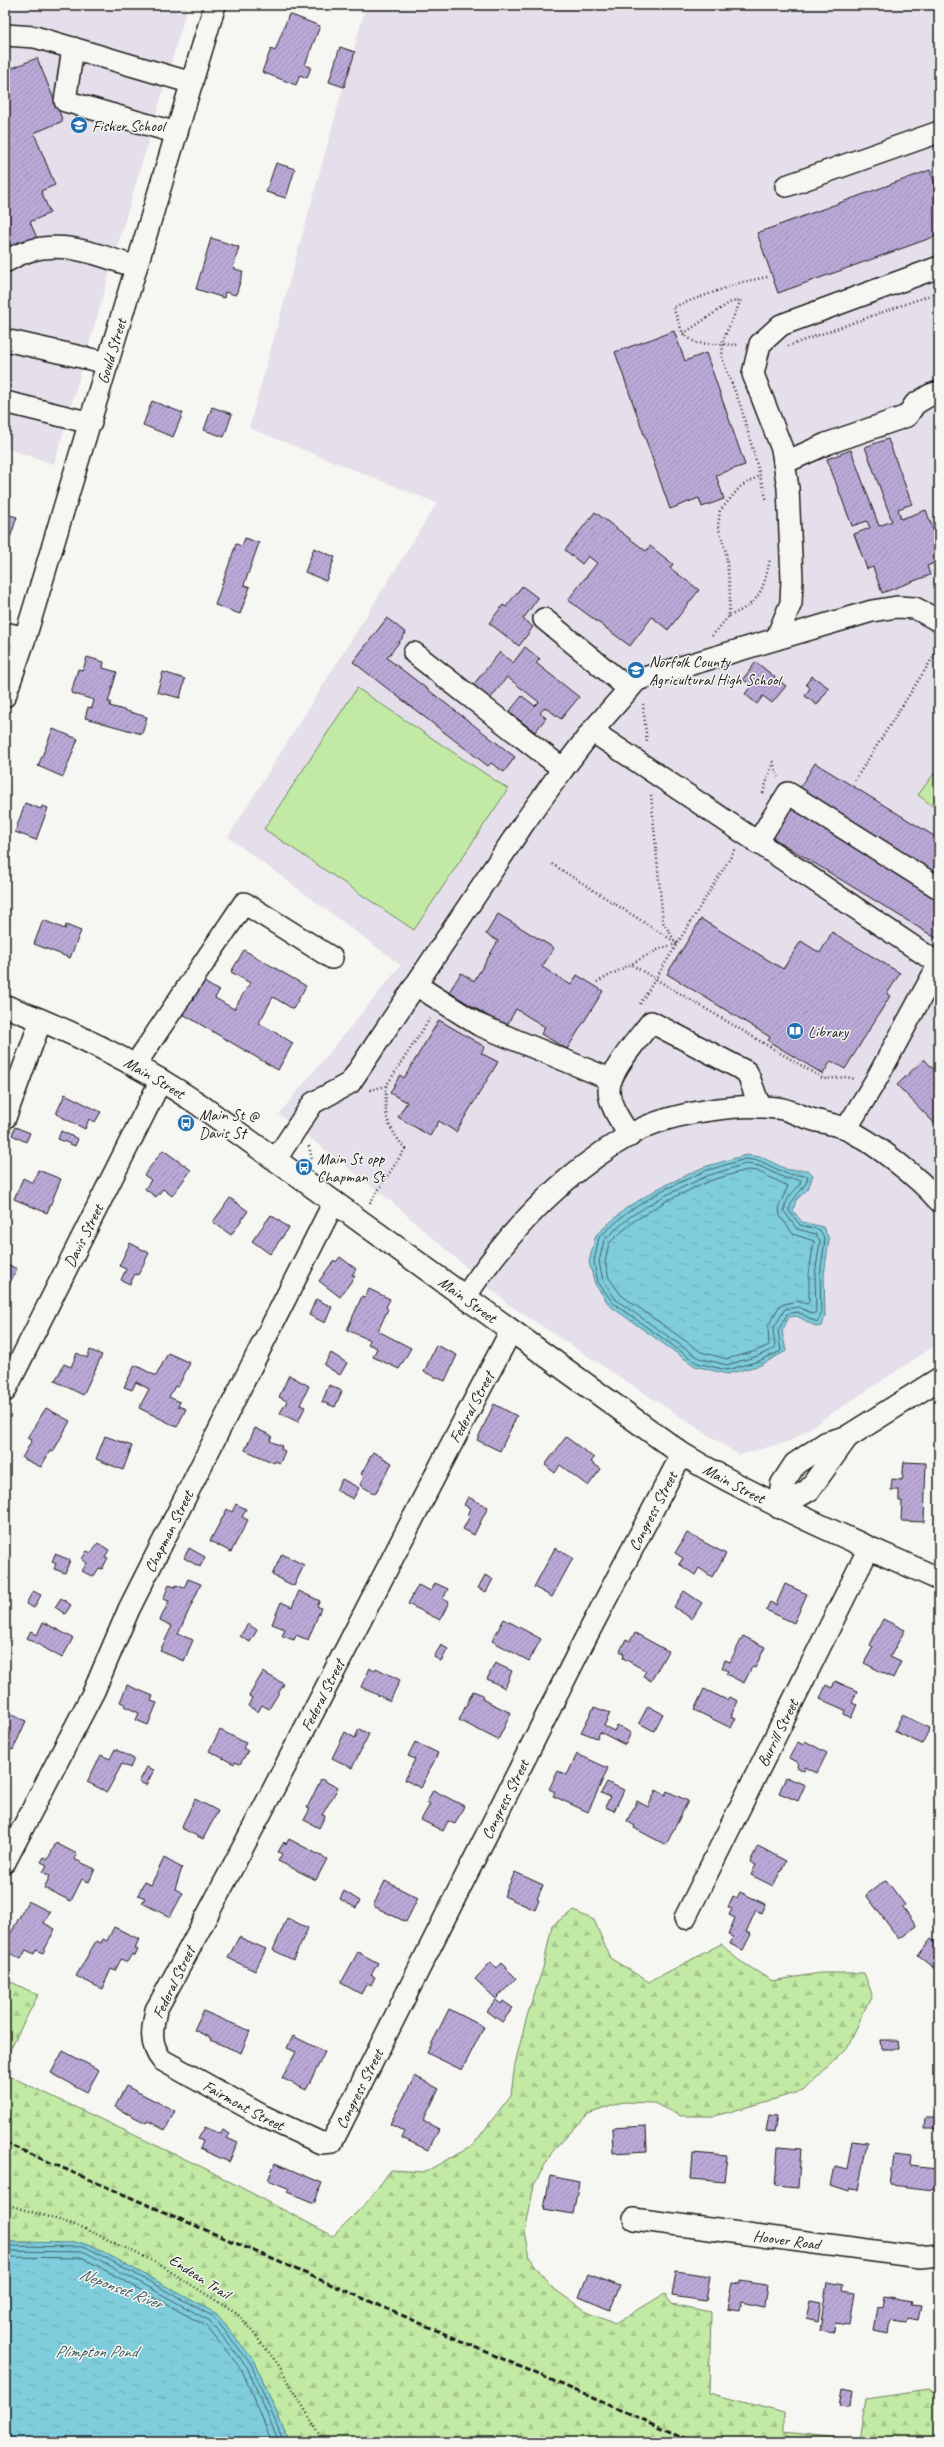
<svg xmlns="http://www.w3.org/2000/svg" width="944" height="2447" viewBox="0 0 944 2447" font-family="Caveat,sans-serif">
  <defs>
    <pattern id="forest-firs" width="22" height="20" patternUnits="userSpaceOnUse"><rect width="22" height="20" fill="#c2eaa5"/><path d="M5 1l3.5 6h-7zM16 11l3.5 6h-7z" fill="#a6c88d"/></pattern>
    <pattern id="water-ripples" width="26" height="14" patternUnits="userSpaceOnUse"><rect width="26" height="14" fill="#7eccdc"/><path d="M2 4q2-2 4 0t4 0M15 11q2-2 4 0t4 0" fill="none" stroke="#6cafbc"/></pattern>
    <pattern id="building-hatch" width="6" height="6" patternUnits="userSpaceOnUse"><rect width="6" height="6" fill="#baa8d7"/><path d="M-1 1l2-2M0 6l6-6M5 7l2-2" fill="none" stroke="#9f90b8"/></pattern>
  </defs>
  <rect width="100%" height="100%" fill="#f6f6f2"/>
  <filter id="ink" filterUnits="userSpaceOnUse"><feTurbulence type="fractalNoise" baseFrequency=".025" numOctaves="2"/><feDisplacementMap in="SourceGraphic" scale="8" xChannelSelector="R" yChannelSelector="G"/><feConvolveMatrix kernelMatrix="1 2 1 2 8 2 1 2 1" color-interpolation-filters="sRGB"/></filter>
  <g filter="url(#ink)">
    <path fill="#e4dfea" d="M5 5H188L54 464 5 448Z
      M366 5H939V1343L790 1441 739 1455 508 1304 386 1197 279 1114 401 965 228 837 437 503 249 428Z"/>
    <path fill="url(#forest-firs)" stroke="#6f8360" d="M574 1911 594 1920 610 1958 649 1982 721 1944 737 1959 772 1981 820 1973H864L872 1994 847 2048 803 2091 715 2116H680L654 2103 623 2102 588 2114 552 2152 534 2185 525 2232 530 2258 550 2286 585 2311 615 2324 664 2294 672 2304 711 2312 709 2393 784 2413V2432L859 2440 866 2399 928 2390 939 2395V2442H289L255 2362 32 2242H5V2074L204 2168 333 2236 367 2202 391 2170 425 2172 473 2145 511 2095 515 2064 527 2016 543 1968 552 1925Z
      M5 1979 38 1995 5 2059Z"/>
    <path fill="#c2eaa5" stroke="#6f8360" d="M357 688 508 789 414 930 264 829Z
      M939 767V811L918 795Z"/>
    <path fill="url(#water-ripples)" stroke="#57868f" d="M746 1155 761 1157 788 1170H808L813 1175 808 1189 796 1200 793 1211 802 1222 823 1227 829 1239 824 1275 825 1316 822 1326 817 1327 797 1316 789 1317 782 1331 786 1351 761 1365 727 1374 695 1366 610 1306 595 1284 589 1262 596 1235 625 1209 659 1188 704 1167Z
      M5 2242 87 2243 217 2314 255 2362 289 2442H5Z"/>
    <g fill="none" stroke-linecap="round" stroke-linejoin="round">
      <path stroke="#436269" stroke-width="1" d="M746 1159 760 1161 787 1174 808 1176C806 1191 792 1194 789 1211L800 1225 820 1230 825 1240 820 1275 821 1315 817 1322 798 1312 787 1314 778 1331 781 1351 759 1361 727 1370 697 1363 613 1303 598 1282 594 1262 599 1237 628 1212 661 1191 705 1171Z
        M746 1164 759 1166 785 1178 801 1180C800 1190 786 1193 784 1211L797 1229 816 1234 820 1241 815 1275 816 1312 813 1314 799 1307 785 1309 773 1329 775 1348 758 1356 727 1365 699 1358 616 1300 603 1280 599 1262 604 1240 631 1216 664 1196 707 1176Z
        M747 1170 757 1171 788 1186 779 1206 780 1216 793 1234 814 1241 809 1273V1302L807 1304 797 1301 780 1305 768 1326 769 1345 756 1351 727 1359 701 1352 621 1295 609 1278 605 1262 609 1243 634 1221 666 1201 709 1181Z
        M5 2246 86 2247 214 2317 251 2364 284 2442
        M5 2251 85 2252 210 2321 247 2367 279 2442
        M5 2257 83 2258 206 2326 242 2370 272 2442"/>
    </g>
    <path fill="url(#building-hatch)" stroke="#1c1c1c" d="M289 14 320 26 305 65 311 67 307 78 300 75 296 85 262 72 271 49 275 51Z
      M340 47 355 52 344 87 329 82Z
      M37 58 63 121 34 133 55 185 41 191 50 213 30 222 37 238 6 251 5 71Z
      M276 163 295 169 286 198 266 192Z
      M930 170 939 195V235L778 293 757 233Z
      M211 238 239 247 233 268 243 272 236 295 225 292 224 298 196 289Z
      M674 331 685 361 706 353 745 465 716 475 724 499 702 507 699 498 670 509 615 352Z
      M152 401 183 413 173 437 143 425Z
      M212 407 232 414 224 437 204 430Z
      M888 439 912 504 898 509 901 519 926 510 935 535 939 533V561L927 566 930 575 882 593 873 567 867 569 854 534 870 528 867 521 852 526 827 459 851 450 879 526 892 521 865 447Z
      M5 509 7 510 6 514 17 517 5 553Z
      M595 512 646 551 650 546 673 564 670 568 699 590 668 630 652 617 630 646 568 600 597 563 588 556 582 564 565 550Z
      M245 538 259 543 244 585 250 587 240 614 215 605 236 544 242 546Z
      M314 548 335 557 326 581 305 572Z
      M522 586 538 598 523 619 533 627 519 646 489 623 503 605 506 607Z
      M387 618 406 633 387 658 515 757 504 772 491 763 488 766 353 662Z
      M525 647 540 659 536 663 579 697 561 719 545 707 540 713 546 718 535 732 509 712 522 696 535 706 539 702 507 677 490 699 473 685 500 652 513 663Z
      M87 657 104 662 103 668 117 672 108 702H111L110 706 147 717 142 734 85 718 88 707 92 708 94 700 71 693 78 669 83 670Z
      M756 662 786 686 772 703 763 696 757 704 745 694 751 686 743 679Z
      M163 672 185 679 180 698 157 692Z
      M812 676 829 688 817 705 805 696 810 688 806 684Z
      M53 729 78 739 63 777 38 766Z
      M815 763 939 839V940L770 836Z
      M25 803 41 809 42 806 48 808 36 840 15 832Z
      M498 914 554 948 542 967 571 985 577 975 603 991 567 1049 541 1034 545 1027 516 1009 506 1027 449 992 461 973 474 981 498 941 486 934Z
      M701 919 783 969 801 941 820 953 832 932 900 973 887 994 890 996 845 1069 831 1061 823 1074 768 1041 770 1037 667 974Z
      M43 920 65 929 66 925 81 931 70 958 34 944Z
      M244 950 306 986 293 1009 273 997 259 1023 293 1043 278 1070 181 1013 201 980 219 991 215 998 234 1009 250 983 231 972Z
      M439 1020 485 1047 481 1053 498 1062 456 1132 439 1121 430 1136 398 1117 407 1102 390 1093 400 1075 404 1078Z
      M924 1059 939 1075V1128L897 1085Z
      M65 1094 101 1112 95 1122 89 1119 85 1129 56 1114Z
      M15 1127 30 1133 26 1142 12 1135Z
      M61 1131 78 1139 75 1146 58 1139Z
      M163 1150 191 1170 172 1196 163 1189 156 1197 145 1189 151 1180 144 1175Z
      M38 1170 61 1179 47 1213 14 1199 23 1178 33 1183Z
      M230 1198 248 1211 231 1235 213 1222Z
      M271 1215 289 1228 270 1254 252 1241Z
      M130 1243 149 1253 138 1275 135 1274 130 1284 121 1280 126 1269 119 1266Z
      M340 1257 356 1269 352 1275 355 1276 340 1297 319 1281 334 1260 336 1262Z
      M5 1263 17 1269 5 1292Z
      M369 1289 390 1299 386 1307 388 1309 378 1331 411 1348 399 1369 373 1357 377 1348 368 1344 370 1340 347 1330 362 1296 365 1297Z
      M316 1299 332 1307 325 1323 309 1315Z
      M436 1345 457 1355 445 1381 424 1372Z
      M90 1350 102 1355 83 1395 55 1381 64 1364 71 1367 77 1353 87 1358Z
      M168 1353 190 1363 178 1387 175 1386 169 1397 180 1402 178 1406 186 1409 177 1427 139 1408 149 1389 136 1382 132 1390 124 1387 135 1365 156 1376Z
      M331 1353 347 1363 340 1375 324 1365Z
      M289 1375 309 1386 300 1405 305 1407 298 1422 280 1413 287 1401 279 1397Z
      M329 1385 342 1391 335 1407 322 1402Z
      M494 1404 517 1416 500 1451 477 1440Z
      M46 1408 70 1421 53 1452 50 1451 41 1467 22 1458 32 1440 27 1438Z
      M255 1428 272 1436 270 1441 282 1446 281 1449 285 1451 280 1463 275 1461 274 1463 245 1450Z
      M105 1436 132 1446 123 1470 96 1459Z
      M566 1437 594 1458 591 1462 601 1469 588 1486 560 1465 555 1473 545 1465Z
      M373 1452 392 1463 375 1494 360 1485 364 1476 361 1474Z
      M904 1462 926 1463 924 1522 901 1521 902 1501H899V1490H891L892 1479 902 1480Z
      M342 1479 359 1488 353 1499 336 1490Z
      M468 1497 488 1507 474 1535 463 1529 470 1516 467 1515 470 1508 464 1505Z
      M236 1504 246 1509 242 1517 248 1520 231 1552 210 1541 227 1509 232 1512Z
      M687 1533 726 1554 712 1577 699 1568 695 1575 679 1564 683 1558 675 1553Z
      M98 1543 109 1550 105 1557 108 1558 102 1569 99 1568 93 1577 82 1571 87 1563 82 1559 87 1551 91 1553Z
      M189 1548 205 1557 200 1567 184 1558Z
      M555 1548 573 1558 552 1597 534 1587Z
      M55 1554 70 1560 65 1573 54 1569 56 1564 52 1562Z
      M282 1554 304 1565 294 1586 272 1575Z
      M485 1575 493 1579 486 1592 478 1588Z
      M188 1579 201 1584 178 1634 193 1640 184 1661 160 1651 172 1626 160 1620 169 1601 163 1599 169 1585 175 1587 176 1585 184 1588Z
      M435 1583 448 1589 443 1599 449 1602 440 1620 408 1604 418 1585 431 1591Z
      M785 1584 807 1594 794 1623 766 1610 770 1602 776 1605Z
      M33 1591 41 1595 34 1608 26 1604Z
      M299 1591 320 1601 317 1606 321 1608 308 1640 296 1635 294 1640 282 1636 285 1629 272 1624 281 1602 292 1607Z
      M684 1591 702 1603 692 1619 674 1607Z
      M61 1598 71 1605 65 1614 55 1607Z
      M504 1619 541 1639 529 1661 492 1641Z
      M883 1619 905 1630 890 1657 901 1662 893 1678 864 1663 873 1647 870 1645Z
      M43 1622 73 1638 62 1658 27 1638 31 1631 37 1635Z
      M248 1624 257 1630 250 1642 240 1636Z
      M635 1633 668 1651 651 1681 643 1676 646 1671 623 1658 624 1654 620 1651 626 1639 630 1641Z
      M743 1636 765 1647 755 1668 752 1667 744 1683 726 1674 728 1671 722 1668 725 1660 730 1662Z
      M441 1645 448 1649 441 1661 434 1657Z
      M495 1663 512 1671 505 1688 487 1679Z
      M370 1668 374 1671 376 1668 400 1680 390 1701 361 1687Z
      M263 1672 284 1684 269 1709 262 1705 258 1712 248 1706 252 1698 249 1696Z
      M835 1681 857 1691 852 1703 857 1705 851 1718 844 1714 845 1710 820 1699 826 1685 832 1688Z
      M127 1685 153 1696 151 1701 157 1703 148 1725 136 1720 139 1713 124 1706 125 1704 120 1702Z
      M704 1689 727 1700 729 1697 738 1701 731 1716 736 1718 731 1728 694 1710Z
      M473 1691 483 1695 482 1699 511 1713 498 1740 459 1720Z
      M648 1706 663 1714 654 1731 639 1723Z
      M594 1707 610 1713 604 1726 614 1731 617 1725 631 1733 625 1745 600 1732 597 1738 581 1732Z
      M5 1712 26 1721 13 1750 5 1747Z
      M902 1715 930 1728 922 1744 894 1731Z
      M359 1729 369 1734 352 1768 332 1758 345 1732 355 1738Z
      M220 1730 246 1743 243 1748 248 1751 240 1764 235 1762 234 1764 209 1751Z
      M805 1741 827 1753 817 1773 805 1767 804 1771 797 1767 798 1763 789 1758 798 1742 803 1745Z
      M415 1742 438 1753 421 1788 405 1780 415 1759 408 1756Z
      M115 1749 134 1759 130 1768 122 1764 107 1792 87 1782 101 1755 110 1759Z
      M577 1754 608 1768 588 1812 553 1796 555 1792 549 1789 558 1771 567 1775Z
      M147 1767 154 1770 146 1785 139 1782Z
      M786 1777 805 1785 798 1801 779 1793Z
      M321 1779 338 1788 322 1815 325 1816 319 1828 304 1820 310 1809 307 1808Z
      M607 1782 624 1790 614 1811 605 1807 610 1797 601 1793Z
      M433 1790 464 1806 455 1824 448 1821 443 1831 421 1820 430 1804 427 1802Z
      M656 1790 665 1795 667 1791 688 1801 666 1845 634 1828 635 1826 627 1821 637 1801 648 1807Z
      M195 1799 218 1811 203 1839 181 1828Z
      M289 1839 327 1859 316 1880 278 1861 282 1854 278 1852 284 1842 286 1844Z
      M56 1843 77 1854 74 1859 95 1869 89 1882 82 1879 71 1901 44 1888 50 1876 43 1872 47 1865 41 1862 44 1857 48 1859Z
      M758 1846 786 1861 773 1886 751 1875 756 1865 750 1862Z
      M164 1858 182 1868 175 1889 183 1893 170 1917 142 1903 145 1898 138 1895 144 1882 151 1885Z
      M515 1872 543 1885 537 1899 539 1900 535 1910 504 1896Z
      M886 1880 905 1905 903 1907 917 1926 899 1939 866 1895Z
      M385 1881 418 1898 406 1922 373 1906Z
      M344 1891 360 1901 356 1908 340 1899Z
      M740 1892 765 1904 761 1913 756 1910 746 1932 751 1934 743 1950 730 1944 733 1937 728 1935 735 1918 729 1915 732 1909 728 1907 733 1896 737 1898Z
      M28 1901 50 1912 44 1923 55 1929 43 1953 36 1950 34 1954 26 1950 21 1959 5 1951V1944Z
      M287 1918 308 1928 293 1960 273 1950Z
      M114 1927 139 1939 135 1948 138 1950 135 1956 132 1954 127 1962 121 1959 115 1971 111 1969 102 1989 76 1976 96 1941 101 1943 103 1939 107 1941Z
      M239 1937 266 1949 255 1971 228 1958Z
      M931 1939 939 1944V1972L918 1956Z
      M358 1952 378 1963 371 1975 375 1977 371 1985 367 1983 361 1994 341 1983Z
      M491 1962 496 1968 501 1963 516 1978 496 1999 475 1979Z
      M496 2000 501 2004 503 2001 513 2008 502 2022 487 2011Z
      M449 2009 484 2027 462 2070 427 2053Z
      M203 2011 250 2031 241 2053 210 2040 211 2038 194 2030Z
      M293 2036 325 2052 306 2090 282 2078 296 2052 287 2048Z
      M880 2040H898L899 2049H881Z
      M63 2051 99 2070 87 2092 51 2073Z
      M415 2076 439 2089 423 2121 439 2129 428 2150 402 2138 405 2132 390 2124Z
      M126 2086 175 2111 165 2130 148 2121 146 2123 115 2107Z
      M769 2115 777 2116 774 2133 766 2131Z
      M925 2118H936V2129H924Z
      M646 2126 647 2151 613 2153 612 2128Z
      M205 2127 221 2134 223 2130 230 2134 227 2138 238 2143 229 2162 200 2149 203 2141 198 2139Z
      M852 2141 867 2143 858 2190 850 2189 849 2192 831 2186 835 2166 847 2169Z
      M778 2147 801 2149 798 2188 775 2186Z
      M693 2153 727 2156 724 2182 691 2179Z
      M894 2155 911 2157 910 2165 937 2168 934 2190 890 2185Z
      M275 2163 322 2183 314 2203 288 2192 290 2189 268 2180Z
      M550 2176 579 2182 573 2214 544 2209Z
      M676 2271 710 2276 706 2301 672 2296Z
      M588 2274 620 2286 610 2310 579 2297Z
      M740 2281 767 2285 764 2307 741 2302 739 2311 727 2309 732 2283 740 2284Z
      M827 2282 843 2285 842 2291 855 2293 850 2325 835 2323 834 2332 820 2330Z
      M884 2296 912 2301 911 2305 921 2306 918 2320 908 2318 907 2322 891 2320 889 2334 873 2331 877 2306 882 2307Z
      M810 2301 821 2303 818 2322 806 2319Z
      M842 2389 852 2391 850 2407 839 2406Z"/>
    <g fill="none" stroke-linecap="round" stroke-linejoin="round">
      <defs>
        <g id="minor">
          <path d="M5 35 35 37 192 83"/>
          <path d="M73 48 65 101 177 133"/>
          <path d="M786 186 939 132"/>
          <path d="M5 262C49 233 92 253 136 267"/>
          <path d="M5 340 108 363"/>
          <path d="M5 402 91 423"/>
          <path d="M784 463 826 444 907 416 915 404 930 395 939 392"/>
          <path d="M544 619 629 689"/>
          <path d="M5 633 25 638"/>
          <path d="M776 639 791 603 792 579 788 488 782 449 753 374 760 344 781 325 939 267"/>
          <path d="M414 653 563 769"/>
          <path id="s1" d="M5 696 25 638 215 5"/>
          <path d="M592 731 637 680 872 611 897 607 915 608 939 621"/>
          <path d="M757 843 788 793 939 888"/>
          <path d="M416 985 479 1025 610 1079"/>
          <path d="M135 1065 244 903 332 958"/>
          <path d="M5 1118 41 1020"/>
          <path d="M846 1129 876 1080 939 964"/>
          <path d="M630 1136C622 1123 609 1106 609 1090 609 1071 639 1038 651 1022L747 1072 760 1107"/>
          <path d="M276 1159 313 1103 350 1083 524 823 563 769 592 731 939 964"/>
          <path d="M465 1297C509 1231 565 1171 635 1132 669 1113 738 1103 777 1108 788 1109 800 1116 811 1119 823 1123 836 1124 846 1129 874 1142 919 1178 939 1201"/>
          <path id="s2" d="M511 1331C391 1556 279 1786 156 2010 152 2029 149 2044 162 2060L263 2116 321 2143 332 2142 583 1643 682 1454"/>
          <path id="s3" d="M5 1391 161 1080"/>
          <path id="s4" d="M5 1862 94 1691 129 1609 334 1202"/>
          <path id="s5" d="M685 1918 869 1548"/>
          <path id="s6" d="M634 2219 920 2257 939 2255"/>
        </g>
        <g id="major">
          <path id="s7" d="M5 1006C73 1031 136 1063 197 1103L682 1454C764 1503 852 1540 939 1579"/>
          <path d="M779 1507 782 1484 795 1464 826 1443 847 1437 939 1379"/>
          <path d="M779 1507 809 1490 847 1437"/>
        </g>
      </defs>
      <use href="#minor" stroke="#1c1c1c" stroke-width="24"/>
      <use href="#major" stroke="#1c1c1c" stroke-width="25"/>
      <path stroke="#1c1c1c" stroke-width="2.5" stroke-dasharray="1 3" stroke-linecap="butt" d="M767 277 742 282 673 307 683 334 729 303 741 300 723 340 722 358 741 407 767 501
        M683 334 696 343 739 345
        M788 346 939 292
        M729 616C760 603 763 591 770 559
        M712 636 729 616 730 592 726 552 718 526 720 511 740 487 759 476
        M643 704 647 743
        M855 780 939 648
        M763 793 773 762 778 777
        M651 795 663 922 677 944
        M552 864 675 942
        M632 965 824 1079 847 1077 854 1079
        M597 982 661 948 677 944
        M640 1004 735 850
        M370 1090 386 1086 431 1017
        M309 1146 312 1160
        M370 1203 405 1149C385 1122 385 1119 386 1086
        M5 2204 79 2226 157 2263 240 2316 278 2364 324 2442"/>
      <use href="#minor" stroke="#f6f6f2" stroke-width="21"/>
      <use href="#major" stroke="#f6f6f2" stroke-width="22"/>
      <path stroke="#1c1c1c" stroke-width="3" stroke-dasharray="6 3" stroke-linecap="butt" d="M5 2143 694 2442"/>
    </g>
  </g>
  <defs>
    <symbol id="school-disc" viewBox="-11 -11 22 22"><circle r="9.5" fill="#1f6fb2" stroke="#f6f6f2"/><path d="M0-5L7-2L0 1L-7-2ZM-4 1L0 2.5L4 1V4Q0 6-4 4Z" fill="#fff"/></symbol>
    <symbol id="library-disc" viewBox="-11 -11 22 22"><circle r="9.5" fill="#1f6fb2" stroke="#f6f6f2"/><path d="M-6-4Q-3-5.5-.7-3.5V5Q-3 3-6 4ZM6-4Q3-5.5 .7-3.5V5Q3 3 6 4Z" fill="#fff"/></symbol>
    <symbol id="bus-disc" viewBox="-11 -11 22 22"><circle r="9.5" fill="#1f6fb2" stroke="#f6f6f2"/><path d="M-5-6H5V4H4V6H2V4H-2V6H-4V4H-5ZM-3.5-4V0h7V-4ZM-3.5 1.2v1.5H-2V1.2ZM2 1.2v1.5H3.5V1.2Z" fill="#fff"/></symbol>
  </defs>
  <g fill-rule="evenodd">
    <use href="#school-disc" x="69" y="115" width="20" height="20"/>
    <use href="#school-disc" x="626" y="660" width="20" height="20"/>
    <use href="#library-disc" x="785" y="1021" width="20" height="20"/>
    <use href="#bus-disc" x="176" y="1113" width="20" height="20"/>
    <use href="#bus-disc" x="294" y="1157" width="20" height="20"/>
  </g>
  <g text-anchor="middle" stroke-width="3" stroke-linejoin="round" paint-order="stroke">
    <g font-size="16" fill="#1c1c1c" stroke="#f6f6f2" text-anchor="start">
      <text x="92" y="131">Fisher School</text>
      <text x="649" y="667">Norfolk County<tspan x="649" dy="18">Agricultural High School</tspan></text>
      <text x="808" y="1037">Library</text>
      <text x="199" y="1120">Main St @<tspan x="199" dy="18">Davis St</tspan></text>
      <text x="317" y="1164">Main St opp<tspan x="317" dy="18">Chapman St</tspan></text>
    </g>
    <g font-size="16" fill="#1c1c1c" stroke="#f6f6f2">
      <text dy="6" stroke="none"><textPath href="#s1" startOffset="361">Gould Street</textPath></text>
      <text dy="6" stroke="none"><textPath href="#s7" startOffset="166">Main Street</textPath></text>
      <text dy="6" stroke="none"><textPath href="#s3" startOffset="174">Davis Street</textPath></text>
      <text dy="6" stroke="none"><textPath href="#s7" startOffset="550">Main Street</textPath></text>
      <text transform="translate(471 1407) rotate(-62)" y="6">Federal Street</text>
      <text dy="6" stroke="none"><textPath href="#s7" startOffset="874">Main Street</textPath></text>
      <text dy="6" stroke="none"><textPath href="#s2" startOffset="1717">Congress Street</textPath></text>
      <text dy="6" stroke="none"><textPath href="#s4" startOffset="369">Chapman Street</textPath></text>
      <text transform="translate(322 1695) rotate(-63)" y="6">Federal Street</text>
      <text dy="6" stroke="none"><textPath href="#s5" startOffset="207">Burrill Street</textPath></text>
      <text dy="6" stroke="none"><textPath href="#s2" startOffset="1393">Congress Street</textPath></text>
      <text transform="translate(173 1982) rotate(-64)" y="6">Federal Street</text>
      <text dy="6" stroke="none"><textPath href="#s2" startOffset="1069">Congress Street</textPath></text>
      <text dy="6" stroke="none"><textPath href="#s2" startOffset="912">Fairmont Street</textPath></text>
      <text dy="6" stroke="none"><textPath href="#s6" startOffset="154">Hoover Road</textPath></text>
      <text transform="translate(200 2276) rotate(33)" y="6">Endean Trail</text>
    </g>
    <g font-size="17" font-style="italic" fill="#3e5a5f" stroke="#f6f6f2">
      <text transform="translate(121 2288) rotate(21)" y="6">Neponset River</text>
      <text x="96" y="2357">Plimpton Pond</text>
    </g>
  </g>
  <rect width="944" height="2447" fill="none" stroke="#f6f6f2" stroke-width="20"/>
  <rect x="10" y="10" width="924" height="2427" fill="none" stroke="#1c1c1c" stroke-width="1.5" filter="url(#ink)"/>
</svg>
